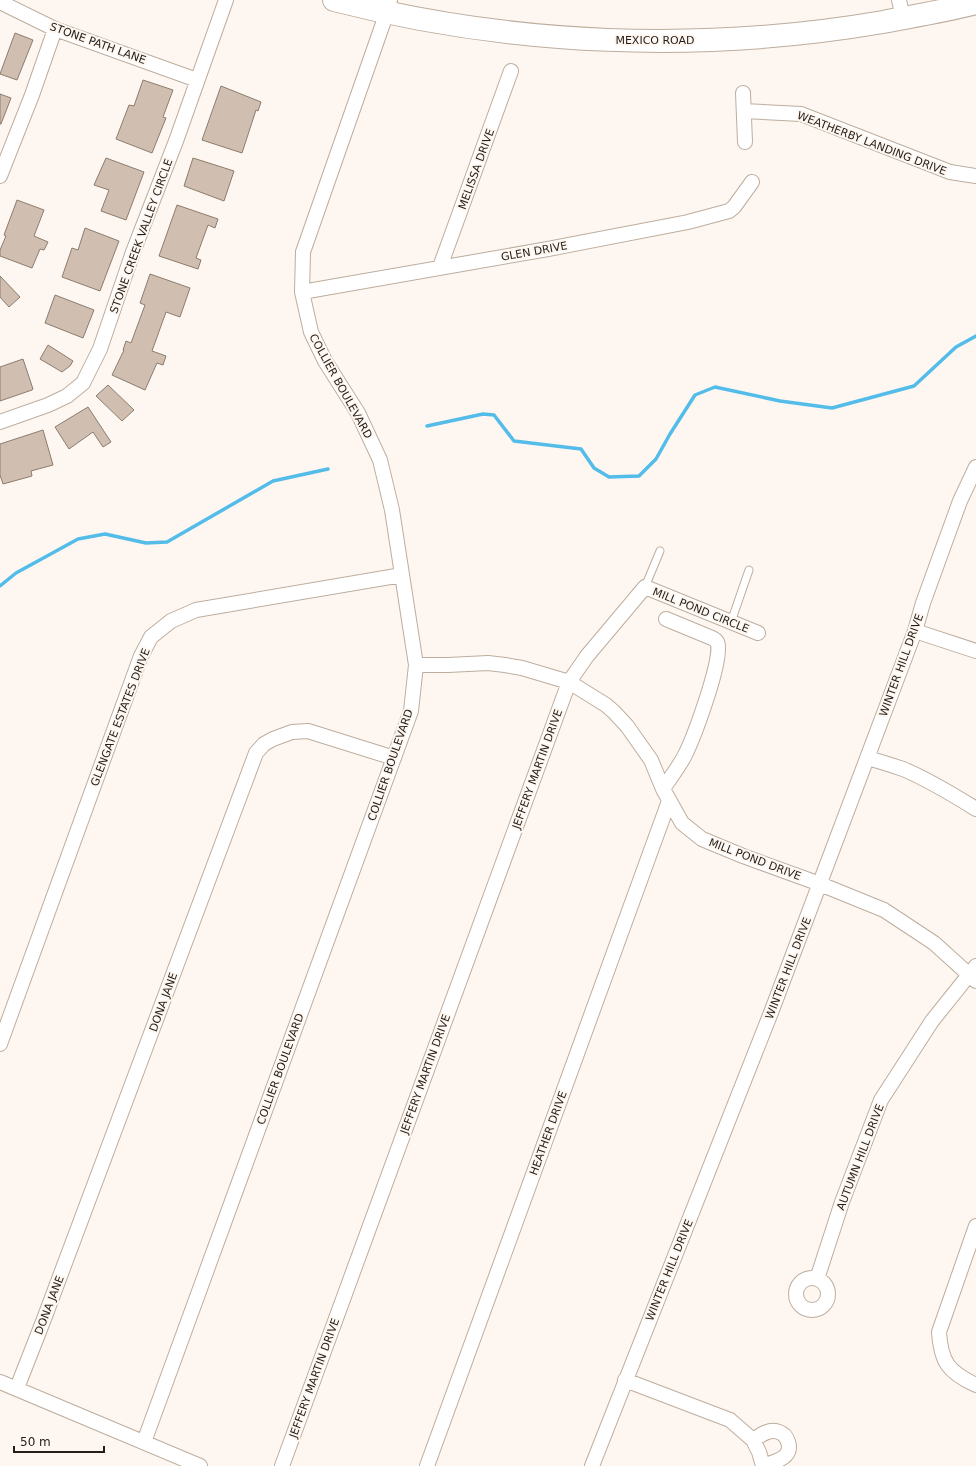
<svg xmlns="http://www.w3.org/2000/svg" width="976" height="1466" viewBox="0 0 976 1466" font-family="'DejaVu Sans',sans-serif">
  <rect width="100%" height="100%" fill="#fef7f1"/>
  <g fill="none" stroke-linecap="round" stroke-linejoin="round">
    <path stroke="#53bce9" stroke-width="3.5" d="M427 426 483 414 494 415 514 441 581 449 594 468 609 477 639 476 656 459 670 434 695 395 715 387 780 401 832 408 914 386 956 347 976 336
      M0 586 16 573 78 539 105 534 146 543 167 542 273 481 328 469"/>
  </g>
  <path fill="#d0bfb1" stroke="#8b7c6e" d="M15 33 33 40 17 80 0 74Z
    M143 80 173 90 163 117 166 118 152 153 116 139 129 105 134 106Z
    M221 86 261 102 258 111 256 110 242 153 202 140Z
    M0 94 11 98 1 124H0Z
    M106 158 144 172 126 220 101 211 109 190 94 185Z
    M193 158 234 171 224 201 184 186Z
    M17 200 44 210 34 236 48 242 44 250 40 249 32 268 0 256V250L6 236 4 235Z
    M177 205 218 219 215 228 208 225 196 258 201 260 198 269 159 256Z
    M85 228 119 241 100 291 62 277 72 248 78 250Z
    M150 274 190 288 180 317 166 312 152 351 166 356 163 365 157 363 145 390 112 375 124 350H123L126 341 131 343 145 305 140 303Z
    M0 276 20 297 9 307 0 297Z
    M55 295 94 310 83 338 45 323Z
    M48 345 73 361 70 366 62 372 40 359Z
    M23 359 33 389 32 390 0 401V367Z
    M108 385 134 410 122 421 96 396Z
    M88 407 111 442 103 447 93 432 69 449 55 427Z
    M43 430 53 465 31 471 32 476 3 484 0 475V444Z"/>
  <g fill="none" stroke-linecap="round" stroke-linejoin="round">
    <defs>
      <path id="lane" d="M645 587 660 551
        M731 622 749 570"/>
      <path id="street" d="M899 0 903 18
        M0 2 55 29 197 80
        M743 93 745 142
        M744 111 801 114 950 172 976 176
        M0 176 32 95 55 29
        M440 267 511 71
        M302 292 548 249 688 222 729 211 734 207 752 182
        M0 422 48 405 67 396 83 383 100 349 133 252 176 141 226 0
        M915 631 976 651
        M416 665H448L488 663 505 665 522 668 569 682 606 705 614 712 627 726 651 760 663 789 682 823 702 839 743 856 820 884 884 910 934 943 976 981
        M867 758C879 761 891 765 903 769 929 780 952 794 976 809
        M663 789C670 778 679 767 685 755 693 739 725 655 717 642 716 640 714 639 712 638L666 619
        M0 1044 141 656 151 637 171 621 196 610 402 575
        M976 1226 939 1332C941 1362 948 1372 976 1385
        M796 1294a16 16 0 1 1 32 0a16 16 0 1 1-32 0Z
        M817 1279 842 1202 881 1100 932 1021 976 966
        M625 1380 730 1420 753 1440 759 1452 763 1466
        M0 1382 200 1466
        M17 1388 44 1319 256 753 264 744 273 739 292 732 308 731 394 758
        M753 1440C760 1435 770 1428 779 1432 788 1435 792 1448 786 1455 781 1461 770 1463 763 1466
        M144 1442 411 711 416 665 392 510 380 460 358 413 325 361 311 332 302 292 303 252 387 12 390 0
        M282 1466 569 682 587 656 645 587 758 633
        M427 1466 669 801
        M592 1466 772 1010 915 631 923 603 960 501 976 467"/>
      <path id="primary" d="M334 0C513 46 702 53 883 22 914 16 945 11 976 3"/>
    </defs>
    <use href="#lane" stroke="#bdad9e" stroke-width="9"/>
    <use href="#street" stroke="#bdad9e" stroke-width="16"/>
    <use href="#primary" stroke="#bdad9e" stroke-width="24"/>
    <use href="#lane" stroke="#fff" stroke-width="7"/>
    <use href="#street" stroke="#fff" stroke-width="14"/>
    <use href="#primary" stroke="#fff" stroke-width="22"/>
  </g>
  <g text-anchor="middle" stroke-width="4" stroke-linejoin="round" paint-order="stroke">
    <g font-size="11" fill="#231d17" stroke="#fef7f1">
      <text x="655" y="44">MEXICO ROAD</text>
      <text transform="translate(98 43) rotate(20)" y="4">STONE PATH LANE</text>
      <text transform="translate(872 143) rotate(21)" y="4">WEATHERBY LANDING DRIVE</text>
      <text transform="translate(476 169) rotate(-70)" y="4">MELISSA DRIVE</text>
      <text transform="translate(141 236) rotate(-70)" y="4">STONE CREEK VALLEY CIRCLE</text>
      <text transform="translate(534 251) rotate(-10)" y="4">GLEN DRIVE</text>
      <text transform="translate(341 386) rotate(61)" y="4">COLLIER BOULEVARD</text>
      <text transform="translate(701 610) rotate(22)" y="4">MILL POND CIRCLE</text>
      <text transform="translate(901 665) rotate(-70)" y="4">WINTER HILL DRIVE</text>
      <text transform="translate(120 717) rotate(-69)" y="4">GLENGATE ESTATES DRIVE</text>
      <text transform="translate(390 765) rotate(-71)" y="4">COLLIER BOULEVARD</text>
      <text transform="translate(537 769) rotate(-70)" y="4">JEFFERY MARTIN DRIVE</text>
      <text transform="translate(755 859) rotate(21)" y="4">MILL POND DRIVE</text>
      <text transform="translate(788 968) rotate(-69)" y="4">WINTER HILL DRIVE</text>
      <text transform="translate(163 1002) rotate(-70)" y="4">DONA JANE</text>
      <text transform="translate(280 1069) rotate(-70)" y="4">COLLIER BOULEVARD</text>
      <text transform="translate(425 1074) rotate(-70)" y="4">JEFFERY MARTIN DRIVE</text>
      <text transform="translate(548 1133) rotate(-70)" y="4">HEATHER DRIVE</text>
      <text transform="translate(860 1157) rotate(-69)" y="4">AUTUMN HILL DRIVE</text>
      <text transform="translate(669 1270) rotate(-68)" y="4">WINTER HILL DRIVE</text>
      <text transform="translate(49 1305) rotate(-69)" y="4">DONA JANE</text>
      <text transform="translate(314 1378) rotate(-70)" y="4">JEFFERY MARTIN DRIVE</text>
    </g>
  </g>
  <path d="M14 1446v6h90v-6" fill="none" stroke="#231d17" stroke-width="2"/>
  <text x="20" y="1446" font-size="12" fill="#231d17" stroke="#fef7f1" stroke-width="3" paint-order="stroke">50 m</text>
</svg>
